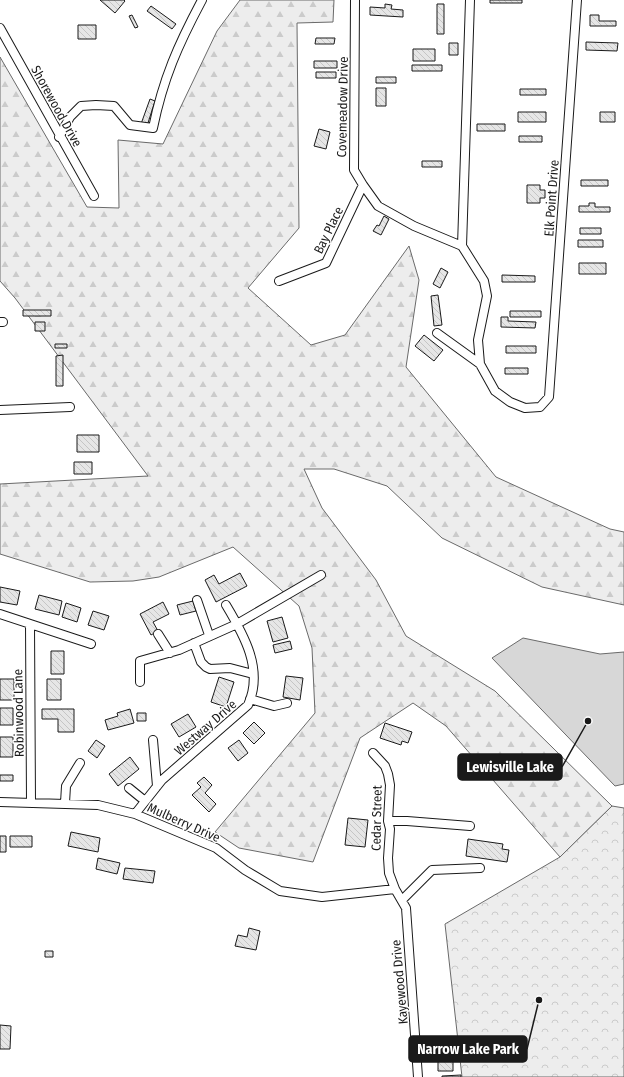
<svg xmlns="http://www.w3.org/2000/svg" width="624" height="1077" viewBox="0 0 624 1077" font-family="'Fira Sans Condensed',sans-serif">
  <defs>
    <pattern id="forest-firs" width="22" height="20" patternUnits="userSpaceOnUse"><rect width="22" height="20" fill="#ededed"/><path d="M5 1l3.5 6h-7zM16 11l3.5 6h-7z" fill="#cbcbcb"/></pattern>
    <pattern id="park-crowns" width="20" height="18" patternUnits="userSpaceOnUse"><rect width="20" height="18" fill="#ededed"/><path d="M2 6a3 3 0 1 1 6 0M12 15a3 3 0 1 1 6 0" fill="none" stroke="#cbcbcb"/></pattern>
    <pattern id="building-back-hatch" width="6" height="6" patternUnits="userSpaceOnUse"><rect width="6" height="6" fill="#e6e6e6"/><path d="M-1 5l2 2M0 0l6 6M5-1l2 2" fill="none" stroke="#c5c5c5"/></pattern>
  </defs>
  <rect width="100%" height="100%" fill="#fff"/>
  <path fill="url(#forest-firs)" stroke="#6a6a6a" d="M240 0H334L333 22 297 23 299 228 248 288 311 345 345 335 409 246 419 280 406 367 496 477 610 529 624 532V605L542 587 442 538 387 486 334 469H304L322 508 376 580 406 636 495 691 612 806 560 857 446 726 413 703 360 738 313 862 239 848 215 832 315 713 312 648 299 606 233 547 159 577 133 581 90 582 0 554V484L148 476 15 298 0 281V57L87 207 119 208 118 140 163 144 217 31Z"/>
  <path fill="url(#park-crowns)" stroke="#6a6a6a" d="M612 806 624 808V1077H462L445 924 560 857Z"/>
  <path fill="#d7d7d7" stroke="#6a6a6a" d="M523 638 600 654 624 652V784L615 786 492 658Z"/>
  <path fill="url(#building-back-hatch)" stroke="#1a1a1a" d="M100 0H124L125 1 115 13Z
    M490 0H522V3H490Z
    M385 4 392 5 391 9 403 10V17L370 15V7L385 8Z
    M437 4H444V34H437Z
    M151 6 176 24 172 29 147 11Z
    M132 15 138 27 135 28 129 16Z
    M590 15H599V21H616V26H590Z
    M78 25H96V39H78Z
    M316 38H335L334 44H315Z
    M586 42 618 43 617 51 586 50Z
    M449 43H458V55H449Z
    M413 49H435V61H413Z
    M314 61H337V68H314Z
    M412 65H442V71H412Z
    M316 72H336V78H316Z
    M376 77H396V83H376Z
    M376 88H386V106H376Z
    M520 89H546V95H520Z
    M150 99 155 101 147 126 141 124Z
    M518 112H546V122H518Z
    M600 112H615V122H600Z
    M477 124H505V131H477Z
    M319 129 330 132 326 149 314 146Z
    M519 136H542V142H519Z
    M422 161H442V167H422Z
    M581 180H608V186H581Z
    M527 185H540V190H545V198H540V203H527Z
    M589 203H595V207H610V212H579V206H589Z
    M384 216 389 219 381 235 373 231 377 225 379 226Z
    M580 228H601V234H580Z
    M578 240H603V247H578Z
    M579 263H606V274H579Z
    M441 268 448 272 440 288 433 284Z
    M502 275 535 276V282H502Z
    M438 295 442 325 434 326 431 296Z
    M23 310H51V316H23Z
    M510 311H541V317H510Z
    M501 317H508V321L536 322 535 328 501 327Z
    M35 322H45V331H35Z
    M424 335 443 350 434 361 415 346Z
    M55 344H67V348H55Z
    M506 346H536V353H506Z
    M63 355V386H56V356Z
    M505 368H528V374H505Z
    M77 435H99V452H77Z
    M74 462H92V474H74Z
    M240 573 247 586 216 602 205 580 214 575 219 584Z
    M0 587 20 591 17 605 0 602Z
    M39 595 62 601 59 615 35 609Z
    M193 601 196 611 180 615 177 605Z
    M163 602 169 614 153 622 158 631 151 635 140 614Z
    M66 603 81 608 77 622 62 617Z
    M93 611 109 616 104 630 88 625Z
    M282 617 288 638 273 642 267 621Z
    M290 641 292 649 275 653 273 645Z
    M51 651H64V674H51Z
    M286 676 303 678 300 700 283 697Z
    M219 677 234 682 226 707 211 702Z
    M0 679H14V700H0Z
    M47 679H61V700H47Z
    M0 708H13V725H0Z
    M42 709H74V732H58V719H42Z
    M130 709 134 723 108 730 105 720 118 716 117 713Z
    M137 713H146V721H137Z
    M188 714 196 727 179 737 171 724Z
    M254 722 265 733 254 744 243 733Z
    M385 723 412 732 408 743 402 741 401 745 380 738Z
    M0 737H13V757H0Z
    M96 740 105 746 97 758 88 751Z
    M239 740 248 753 238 761 228 748Z
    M130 757 139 769 118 786 109 774Z
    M0 775H13V781H0Z
    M204 777 212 785 205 793 216 804 209 812 192 795 201 787 197 783Z
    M348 818 368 820 365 847 345 845Z
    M71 832 100 838 98 852 68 846Z
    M0 836H6V852H0Z
    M10 836H32V847H10Z
    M468 839 503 844 502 849 509 850 507 862 466 856Z
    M98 858 120 863 117 874 96 869Z
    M125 868 155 871 153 883 123 879Z
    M249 928 260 931 256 950 235 946 238 935 247 937Z
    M45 951H53V957H45Z
    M0 1025 11 1026 10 1049H0Z
    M438 1043H453V1071H438Z
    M461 1075V1077H442V1076Z"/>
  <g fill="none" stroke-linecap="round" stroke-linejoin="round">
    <defs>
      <path id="minor" d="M355 0 354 170 363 185 378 206 414 226 462 246 484 281 487 296 478 340 480 364 495 391 510 402 525 408 540 407 549 397 577 0
        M0 28 94 196
        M59 137 70 117 81 106 96 105 114 106 130 125 153 128C163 79 178 45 202 0
        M462 246 470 0
        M279 281 326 263 363 185
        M0 322H3
        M437 333 480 364
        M0 410 70 407
        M197 600 209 635
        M0 614 91 644
        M30 624 31 802
        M158 634 170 653
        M194 643 201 662 206 667 210 669 230 668 253 674
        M140 682V661L179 650 237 624 321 575
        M250 699 274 706 287 703
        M153 740 157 786
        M373 753 385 766 388 774 390 785 388 821 390 829 388 858 389 873 395 889 406 908 418 1077
        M129 788 145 801
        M0 802 98 805 135 814 216 848 245 870 280 891 322 897 395 889
        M65 803 66 786 80 763
        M135 814 162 780 248 705C264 670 244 635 226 605
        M388 821H407L470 826
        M402 900 432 870 480 868"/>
    </defs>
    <use href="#minor" stroke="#1a1a1a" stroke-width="10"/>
    <use href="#minor" stroke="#fff" stroke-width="8"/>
  </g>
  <g text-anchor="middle" stroke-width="3" stroke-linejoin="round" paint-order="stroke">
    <g font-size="13" fill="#1a1a1a" stroke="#fff">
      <text transform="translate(57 106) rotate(61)" y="5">Shorewood Drive</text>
      <text transform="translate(342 107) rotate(-89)" y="5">Covemeadow Drive</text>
      <text transform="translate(551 198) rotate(-86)" y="5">Elk Point Drive</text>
      <text transform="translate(328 230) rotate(-64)" y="5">Bay Place</text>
      <text transform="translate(18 713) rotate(-91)" y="5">Robinwood Lane</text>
      <text transform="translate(205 727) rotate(-41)" y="5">Westway Drive</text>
      <text transform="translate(376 818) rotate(-89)" y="5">Cedar Street</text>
      <text transform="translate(184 822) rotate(24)" y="5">Mulberry Drive</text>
      <text transform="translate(399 982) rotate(-95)" y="5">Kayewood Drive</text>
    </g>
  </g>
  <path fill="none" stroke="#1a1a1a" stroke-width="1.5" d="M588 721L562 767M539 1000L527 1049"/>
  <g fill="#1a1a1a" stroke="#fff" stroke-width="1.5">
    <circle cx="588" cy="721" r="4"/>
    <circle cx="539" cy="1000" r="4"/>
  </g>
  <g fill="#1a1a1a" stroke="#1a1a1a" stroke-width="1.5">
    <rect x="458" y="754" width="104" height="26" rx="4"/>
    <rect x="409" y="1036" width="118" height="26" rx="4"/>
  </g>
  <g font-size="14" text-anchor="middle" font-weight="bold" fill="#fff">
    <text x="510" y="772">Lewisville Lake</text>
    <text x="468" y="1054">Narrow Lake Park</text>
  </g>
</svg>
